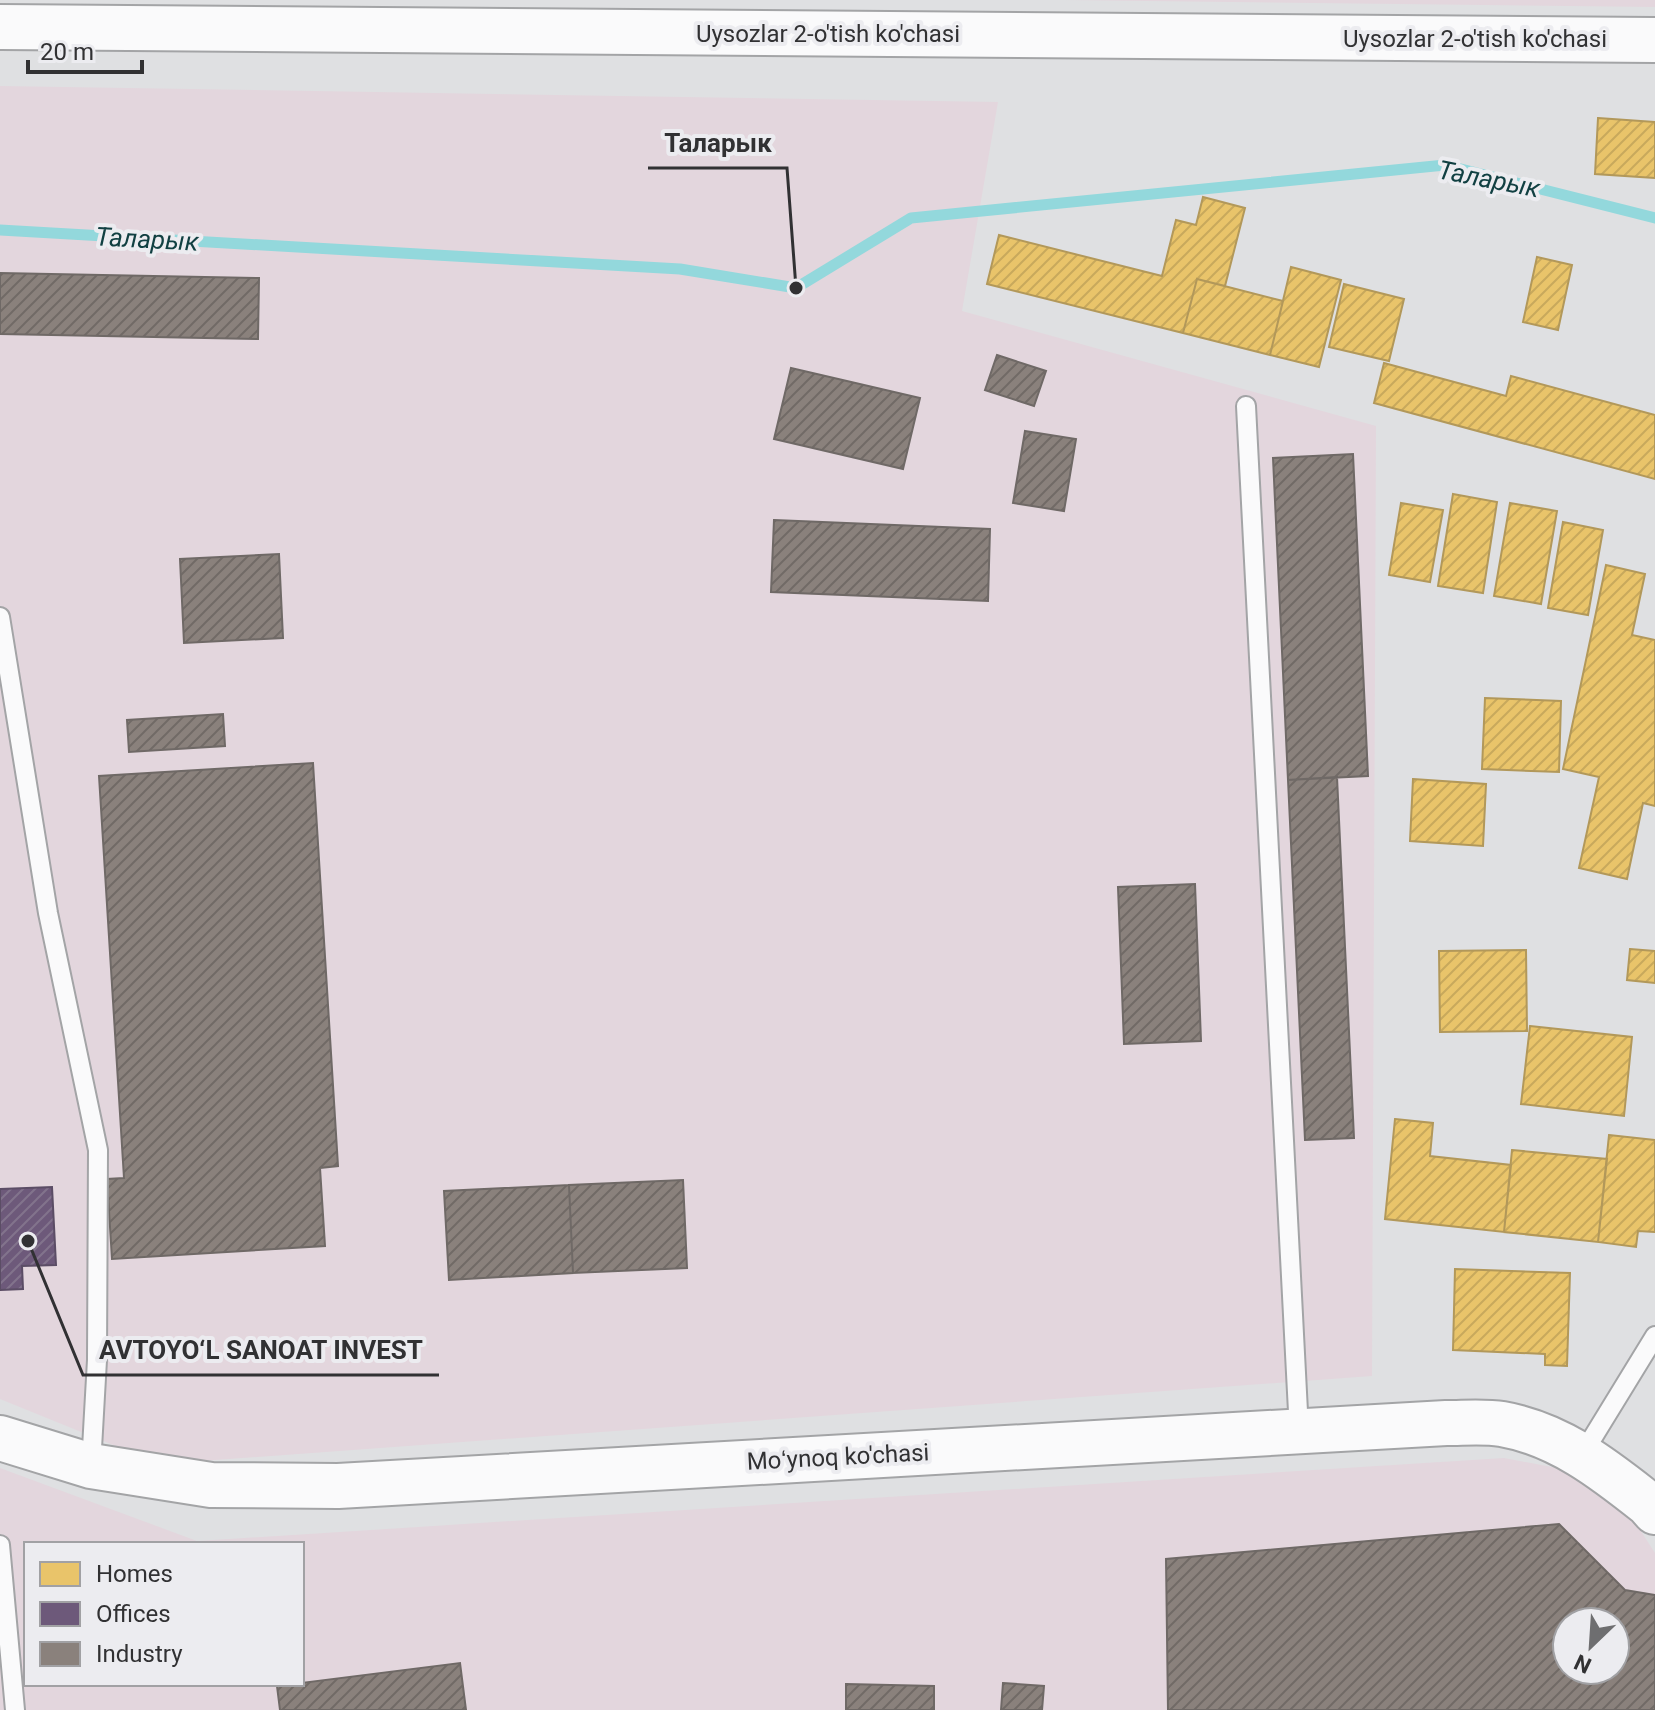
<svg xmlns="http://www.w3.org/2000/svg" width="1655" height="1710" viewBox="0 0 1655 1710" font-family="Roboto,sans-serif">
  <defs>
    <pattern id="homes-hatch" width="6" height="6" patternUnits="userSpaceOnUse" patternTransform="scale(2)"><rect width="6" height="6" fill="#e9c46a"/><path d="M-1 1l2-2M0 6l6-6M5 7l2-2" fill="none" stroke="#c8a95c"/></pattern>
    <pattern id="offices-hatch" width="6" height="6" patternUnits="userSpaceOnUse" patternTransform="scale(2)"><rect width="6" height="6" fill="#6d597a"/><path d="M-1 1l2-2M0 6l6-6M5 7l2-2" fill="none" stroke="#82738c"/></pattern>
    <pattern id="industry-hatch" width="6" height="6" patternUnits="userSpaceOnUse" patternTransform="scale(2)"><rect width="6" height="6" fill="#8a817c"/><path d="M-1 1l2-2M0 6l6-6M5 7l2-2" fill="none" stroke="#716a66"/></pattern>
  </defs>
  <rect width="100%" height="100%" fill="#dfe0e2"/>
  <path fill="#e3d6dd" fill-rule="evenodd" d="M1064 0H1655V7Z
    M0 86 998 102 962 311 1376 426 1372 1376 160 1464 0 1399Z
    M1504 1458 1573 1471 1635 1522 1655 1553V1710H0V1468L197 1541ZM26 1544H302V1684H26ZM1567 1622H1615V1670H1567Z"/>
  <path fill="url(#homes-hatch)" stroke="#b2985a" stroke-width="2" d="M1598 118 1655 122V178L1595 174Z
    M1203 197 1245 208 1225 286 1197 279 1183 333 987 284 999 235 1162 276 1176 220 1196 225Z
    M1537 257 1572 265 1558 330 1523 322Z
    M1291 267 1341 280 1319 367 1270 355Z
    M1197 279 1283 301 1270 355 1183 333Z
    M1344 284 1404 299 1389 361 1329 347Z
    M1384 363 1506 396 1511 376 1655 415V479L1374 403Z
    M1453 494 1497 502 1483 593 1438 586Z
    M1401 503 1443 510 1430 582 1389 575Z
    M1510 503 1557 511 1541 604 1494 596Z
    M1563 522 1603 530 1588 615 1548 608Z
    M1606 565 1645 574 1632 635 1655 640V806L1643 803 1627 879 1579 868 1599 777 1563 769Z
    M1485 698 1561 701 1559 772 1482 769Z
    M1413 779 1486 784 1483 846 1410 841Z
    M1630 949 1655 951V983L1627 980Z
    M1526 950 1527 1031 1440 1032 1439 951Z
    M1530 1026 1632 1037 1624 1116 1521 1104Z
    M1395 1119 1433 1123 1430 1156 1511 1165 1504 1232 1385 1219Z
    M1609 1135 1655 1140V1232L1638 1231 1636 1247 1598 1242Z
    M1512 1150 1607 1159 1598 1242 1504 1232Z
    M1455 1269 1570 1273 1567 1366 1545 1365V1354L1453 1350Z"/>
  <path fill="url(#offices-hatch)" stroke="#5b4d65" stroke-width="2" d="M52 1187 56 1265 22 1266 23 1289 0 1290V1189Z"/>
  <path fill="url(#industry-hatch)" stroke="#6f6966" stroke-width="2" fill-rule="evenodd" d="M0 273 259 278 258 339 0 334Z
    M997 355 1046 371 1034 406 985 390Z
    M791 368 920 398 903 469 774 439Z
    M1025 431 1076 439 1064 511 1013 503Z
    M1353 454 1368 776 1288 780 1273 458Z
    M774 520 990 529 988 601 771 592Z
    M279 554 283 638 184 643 180 559Z
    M223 714 225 746 129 752 127 720Z
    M313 763 338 1166 320 1168 325 1246 112 1259 107 1179 124 1178 99 776Z
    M1337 777 1354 1138 1305 1140 1288 780Z
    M1195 884 1201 1041 1124 1044 1118 887Z
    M683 1180 687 1268 573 1273 569 1185Z
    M569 1185 573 1273 449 1280 444 1191Z
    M1559 1524 1625 1590 1655 1595V1710H1168L1166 1559ZM1567 1622H1615V1670H1567Z
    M460 1663 466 1710H280L277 1686Z
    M1003 1683 1044 1686 1042 1710H1001Z
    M846 1684 934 1686V1710H846Z"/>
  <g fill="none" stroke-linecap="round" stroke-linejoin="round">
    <path stroke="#93d8dc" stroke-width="11" d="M0 230 680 269 796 288 911 218 1445 165 1655 218"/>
    <defs>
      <path id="lane" d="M1246 406 1299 1431
        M0 617 48 913 98 1150 97 1360 91 1466
        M1582 1455 1655 1336
        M0 1545 15 1710"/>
      <path id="secondary" d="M0 27 1655 40
        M0 1438 91 1466 211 1485 338 1486 1446 1423C1464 1423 1484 1421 1502 1424 1559 1434 1604 1469 1648 1504L1655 1512"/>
    </defs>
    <use href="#lane" stroke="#a3a4a6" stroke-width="22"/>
    <use href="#secondary" stroke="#a3a4a6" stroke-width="48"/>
    <use href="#lane" stroke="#fafafb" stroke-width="18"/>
    <use href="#secondary" stroke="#fafafb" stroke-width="44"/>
  </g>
  <g text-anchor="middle" stroke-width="8" stroke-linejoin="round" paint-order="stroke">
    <g font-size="24" fill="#313133" stroke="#ececf0">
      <text x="828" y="42">Uysozlar 2-o'tish ko'chasi</text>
      <text x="1475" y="47">Uysozlar 2-o'tish ko'chasi</text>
      <text transform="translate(838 1457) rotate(-3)" y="8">Moʻynoq ko'chasi</text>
    </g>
    <g font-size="26" font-style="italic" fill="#114042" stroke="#ececf0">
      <text transform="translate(1489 179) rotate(11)" y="9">Таларык</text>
      <text transform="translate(147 239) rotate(3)" y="9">Таларык</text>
    </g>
  </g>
  <path fill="none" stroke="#313133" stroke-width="3" d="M796 288L787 168H648M28 1241L83 1375H439"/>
  <g fill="#313133" stroke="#ececf0" stroke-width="3">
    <circle cx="796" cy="288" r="8"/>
    <circle cx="28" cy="1241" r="8"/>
  </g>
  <g font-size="26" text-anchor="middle" font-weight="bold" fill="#313133" stroke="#ececf0" stroke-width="8" stroke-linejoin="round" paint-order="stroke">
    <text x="718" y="152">Таларык</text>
    <text x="261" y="1359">AVTOYO‘L SANOAT INVEST</text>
  </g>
  <rect x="24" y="1542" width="280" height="144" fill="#ececf0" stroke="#a1a1a4" stroke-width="2"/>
  <rect x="40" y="1562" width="40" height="24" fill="#e9c46a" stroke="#a1a1a4" stroke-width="2"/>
  <text x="96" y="1582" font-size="24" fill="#313133">Homes</text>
  <rect x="40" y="1602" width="40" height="24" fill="#6d597a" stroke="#a1a1a4" stroke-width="2"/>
  <text x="96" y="1622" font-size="24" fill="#313133">Offices</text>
  <rect x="40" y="1642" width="40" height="24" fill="#8a817c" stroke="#a1a1a4" stroke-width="2"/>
  <text x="96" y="1662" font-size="24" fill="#313133">Industry</text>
  <g transform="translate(1591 1646) rotate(205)"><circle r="38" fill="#ececf0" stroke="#a1a1a4" stroke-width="2"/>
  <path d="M0-6L14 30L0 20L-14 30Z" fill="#6e6e70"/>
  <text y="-12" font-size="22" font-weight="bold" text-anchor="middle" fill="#313133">N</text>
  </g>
  <path d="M28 60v12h114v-12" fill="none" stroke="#313133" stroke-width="4"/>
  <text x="40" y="60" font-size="24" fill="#313133" stroke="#ececf0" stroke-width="6" paint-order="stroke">20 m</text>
</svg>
